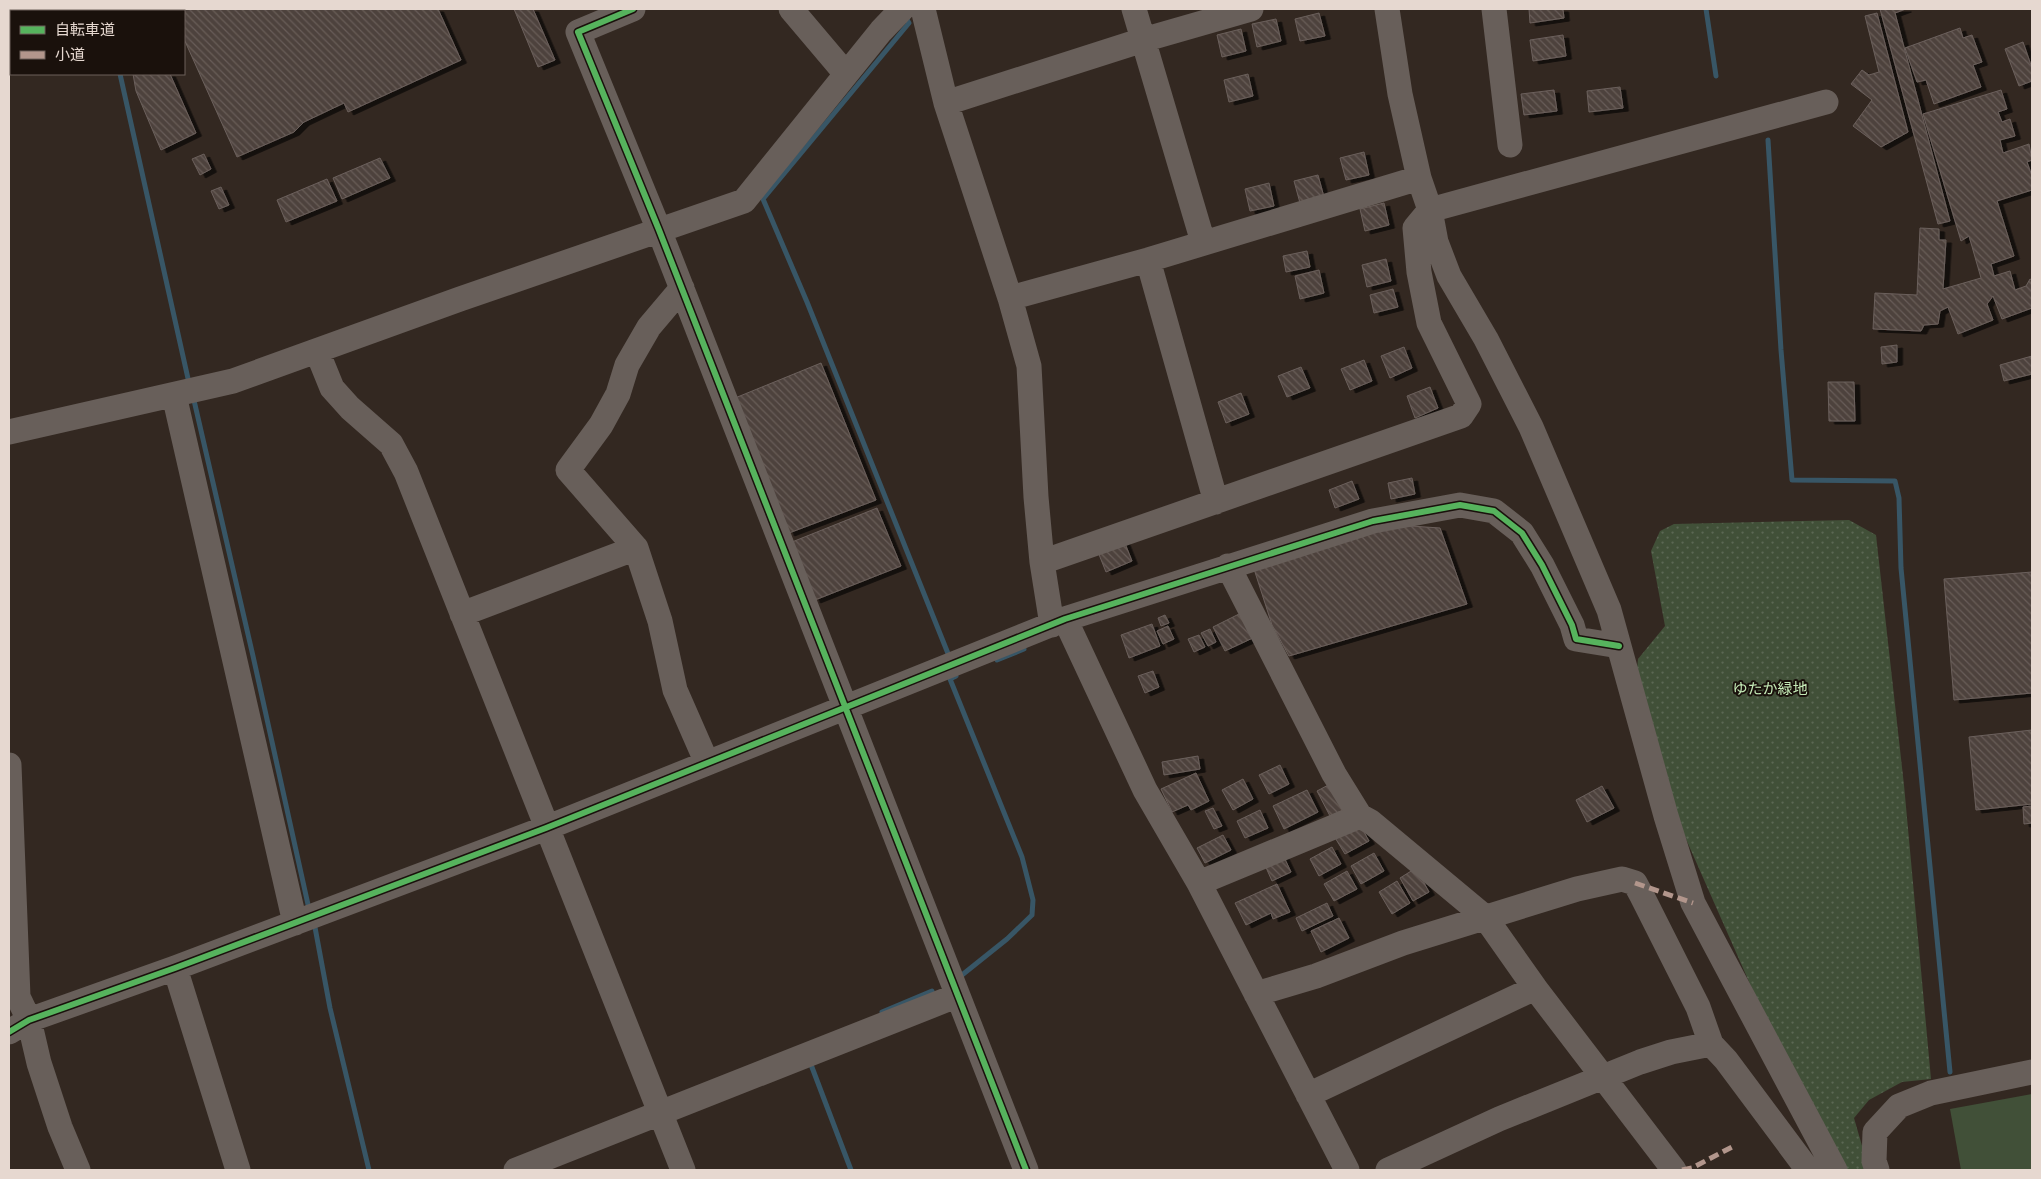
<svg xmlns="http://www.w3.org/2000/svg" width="2041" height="1179" viewBox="0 0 2041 1179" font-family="Signika,'Noto Sans JP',sans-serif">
  <defs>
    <pattern id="grass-dots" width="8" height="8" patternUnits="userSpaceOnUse" patternTransform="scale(1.25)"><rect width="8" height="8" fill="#415038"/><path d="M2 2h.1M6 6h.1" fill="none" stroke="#5c6854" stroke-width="1.8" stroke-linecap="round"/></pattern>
    <pattern id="building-back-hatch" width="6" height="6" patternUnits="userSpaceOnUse" patternTransform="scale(1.25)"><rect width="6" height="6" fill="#4e423d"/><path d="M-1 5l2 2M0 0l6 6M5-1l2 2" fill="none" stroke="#685d58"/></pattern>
    <filter id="shadow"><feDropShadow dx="5.5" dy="3" stdDeviation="0" flood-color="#0009"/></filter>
  </defs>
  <rect width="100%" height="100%" fill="#332821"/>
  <path fill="url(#grass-dots)" d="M1849 520 1876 535 1904 785 1931 1079 1902 1082 1869 1100 1854 1118 1869 1170H1847L1754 993 1682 830 1637 670 1638 659 1665 626 1651 551 1660 531 1674 524Z"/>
  <path fill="#415038" d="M2032 1094V1170H1961L1950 1109Z"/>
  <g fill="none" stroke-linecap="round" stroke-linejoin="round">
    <path stroke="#385666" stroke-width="5" d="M106 9 107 11
      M1706 9 1716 76
      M906 18 909 23 763 199 807 302 949 656
      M120 74 189 383
      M1768 140 1781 350 1792 480 1895 481 1899 498 1901 568 1950 1072
      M193 396 253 656 309 909
      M997 660 1024 649
      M956 676 950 679 1022 857 1033 900 1032 915 1007 939 962 975
      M314 922 330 1008 369 1170
      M882 1012 932 991
      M810 1062 851 1170"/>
  </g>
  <path fill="url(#building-back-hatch)" stroke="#6b605c" filter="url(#shadow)" d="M126 9H141L143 11H127Z
    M170 9H438L461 60 348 112 344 103 304 122 294 132 237 157 184 39V11H171Z
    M514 9H533L555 60 538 67Z
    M1529 9H1563L1564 18 1530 23Z
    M1880 9H1906L1895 13 1950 221 1938 224Z
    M1319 13 1325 36 1300 41 1295 19Z
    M1877 13 1908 132 1881 147 1853 126 1872 100 1851 84 1862 70 1869 75 1879 72 1865 16Z
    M1276 19 1281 41 1257 47 1252 24Z
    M1960 28 1963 38 1972 35 1982 62 1973 65 1981 87 1934 104 1926 80 1917 82 1905 48Z
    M1241 29 1246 51 1222 57 1217 35Z
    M1563 35 1566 56 1533 61 1530 40Z
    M2023 42 2032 68V81L2019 86 2005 49Z
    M133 74H170L196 133 161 150 136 91Z
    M1248 74 1253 96 1229 102 1224 80Z
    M1620 87 1623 108 1589 112 1587 91Z
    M1554 90 1557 111 1524 115 1521 94Z
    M2001 90 2007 109 1998 112 2002 122 2010 119 2015 136 2000 140 2003 153 2029 144 2032 160 2027 162 2032 176V190L1997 201 2014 256 1991 264 1994 276 2010 271 2015 290 2026 286 2030 279 2032 280V308L2002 319 1993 296 1987 304 1993 320 1958 334 1948 307 1940 311 1938 324 1924 325 1921 331 1873 329 1875 293 1917 295 1920 228 1939 229V240H1946L1943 289 1981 278 1969 236 1961 241 1923 114Z
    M1364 152 1369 175 1346 180 1340 158Z
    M204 154 211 169 200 175 192 159Z
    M380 158 390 178 342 199 333 178Z
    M1318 175 1324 197 1300 203 1294 181Z
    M327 179 337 201 286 222 277 200Z
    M1269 183 1274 206 1250 211 1245 189Z
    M221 187 229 205 219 209 211 191Z
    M1384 203 1389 225 1365 231 1360 209Z
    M1307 251 1310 267 1286 272 1283 256Z
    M1386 259 1391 281 1367 287 1362 265Z
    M1319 270 1324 293 1300 299 1295 276Z
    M1393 289 1398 307 1374 313 1370 295Z
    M1897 345V362L1882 364 1881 347Z
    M1404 347 1412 368 1390 378 1381 356Z
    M2032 356V374L2004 381 2000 365Z
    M1364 360 1372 381 1350 390 1341 369Z
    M821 363 876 500 789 533 735 398Z
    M1301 367 1310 388 1287 397 1278 376Z
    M1828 382H1854L1855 421H1829Z
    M1430 387 1438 408 1415 418 1407 396Z
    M1241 393 1249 414 1226 423 1218 402Z
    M1412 478 1415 494 1391 499 1388 483Z
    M1352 481 1359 499 1335 508 1329 490Z
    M877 508 901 566 815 600 792 542Z
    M1411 526 1440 528 1467 604 1289 656 1272 625 1254 569 1380 530Z
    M1124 541 1132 561 1106 572 1098 552Z
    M2032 572V693L1954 700 1944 579Z
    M1241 613 1257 636 1225 651 1213 627Z
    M1165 615 1169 623 1161 626 1158 618Z
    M1152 624 1160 646 1129 658 1121 635Z
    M1168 626 1174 639 1163 644 1157 631Z
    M1210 629 1216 642 1208 646 1201 633Z
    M1199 635 1205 647 1194 652 1188 639Z
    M1153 671 1159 687 1145 693 1138 676Z
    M2032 730V804L1976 810 1969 737Z
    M1198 756 1200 769 1164 775 1162 762Z
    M1280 765 1289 784 1269 794 1259 775Z
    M1196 773 1209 801 1191 810 1188 805 1172 812 1161 789Z
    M1243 779 1253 799 1233 810 1222 790Z
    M1334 782 1347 808 1330 816 1317 791Z
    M1602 786 1614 808 1587 822 1576 800Z
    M1307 790 1318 812 1284 829 1273 806Z
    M2032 806V823L2024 824 2023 807Z
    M1213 808 1222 826 1214 829 1205 811Z
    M1260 810 1268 828 1245 838 1237 821Z
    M1359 823 1369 841 1345 854 1334 836Z
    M1223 835 1231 850 1205 863 1197 848Z
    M1332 847 1341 864 1319 876 1310 859Z
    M1374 853 1384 871 1361 884 1351 866Z
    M1283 855 1291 872 1272 881 1264 863Z
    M1416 868 1429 892 1413 901 1400 878Z
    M1347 871 1357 889 1334 901 1324 884Z
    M1397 881 1410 903 1392 914 1379 892Z
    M1277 884 1290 912 1273 919 1271 913 1246 925 1235 903Z
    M1327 903 1333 916 1302 931 1296 918Z
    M1339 918 1349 938 1321 952 1311 931Z"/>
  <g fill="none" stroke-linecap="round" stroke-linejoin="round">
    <path stroke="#685f5a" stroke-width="25" d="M633 9 578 32 659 230 1026 1170
      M791 9 846 74
      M923 9 946 103 1010 298 1029 366 1036 497 1042 562 1052 625
      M1134 9 1203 242
      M1387 9 1400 94 1419 178 1430 210 1436 242 1449 276 1486 339 1531 427 1609 610 1666 816 1693 903 1835 1170
      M1494 9 1510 145
      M946 103 1143 40 1251 9
      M1148 260 1216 502
      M682 288 649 327 627 365 618 394 601 425 568 470 636 548 660 621 675 690 707 763
      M1010 298 1148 260 1419 178
      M317 351 332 388 350 408 391 444 406 472 683 1170
      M174 395 295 923
      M9 432 233 381 460 299 744 201 881 31 902 9
      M1042 562 1461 416 1469 404 1429 323 1419 272 1415 228 1430 210 1826 102
      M1228 566 1334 774 1360 816 1371 822 1485 917 1535 988 1674 1170
      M462 614 636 548
      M1065 619 1145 790 1199 883 1347 1170
      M9 765 18 997 29 1020 39 1063 60 1127 78 1170
      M1199 883 1360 816
      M175 968 238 1170
      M1256 994 1316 976 1403 943 1577 889 1622 879 1635 883 1642 896 1698 1007 1711 1044
      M9 1032 29 1020 175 968 546 828 1065 619 1373 521 1460 505 1494 511 1522 533 1542 565 1572 625 1576 639 1619 646
      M1308 1095 1535 988
      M516 1170 956 996
      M1388 1170 1499 1119 1640 1062 1671 1052 1711 1044 1726 1060 1808 1170
      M1877 1170 1874 1161 1875 1132 1899 1106 1931 1093 2032 1072"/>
    <path stroke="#b2968c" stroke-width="5" stroke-dasharray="10 5" stroke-linecap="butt" d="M1635 883 1693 903
      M1682 1170 1692 1168 1732 1147"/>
    <defs>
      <path id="cycleway" d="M633 9 578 32 659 230 1026 1170
        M9 1032 29 1020 175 968 546 828 1065 619 1373 521 1460 505 1494 511 1522 533 1542 565 1572 625 1576 639 1619 646"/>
    </defs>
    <use href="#cycleway" stroke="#1a110c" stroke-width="9"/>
    <use href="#cycleway" stroke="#56b35d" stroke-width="6"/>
  </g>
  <g text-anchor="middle" stroke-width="4" stroke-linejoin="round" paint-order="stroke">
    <g font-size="15" fill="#c5ebb7" stroke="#1a110c">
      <text x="1770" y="694">ゆたか緑地</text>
    </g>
  </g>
  <rect width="2041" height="1179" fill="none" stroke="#e6d8d0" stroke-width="20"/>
  <rect x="10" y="10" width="175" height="65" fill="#1a110c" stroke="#6c615a"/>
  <rect x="20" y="26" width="25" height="8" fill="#56b35d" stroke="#6c615a"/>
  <text x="55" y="35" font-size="15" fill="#e6d8d0">自転車道</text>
  <rect x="20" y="51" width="25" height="8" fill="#b2968c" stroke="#6c615a"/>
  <text x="55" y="60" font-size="15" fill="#e6d8d0">小道</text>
</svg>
